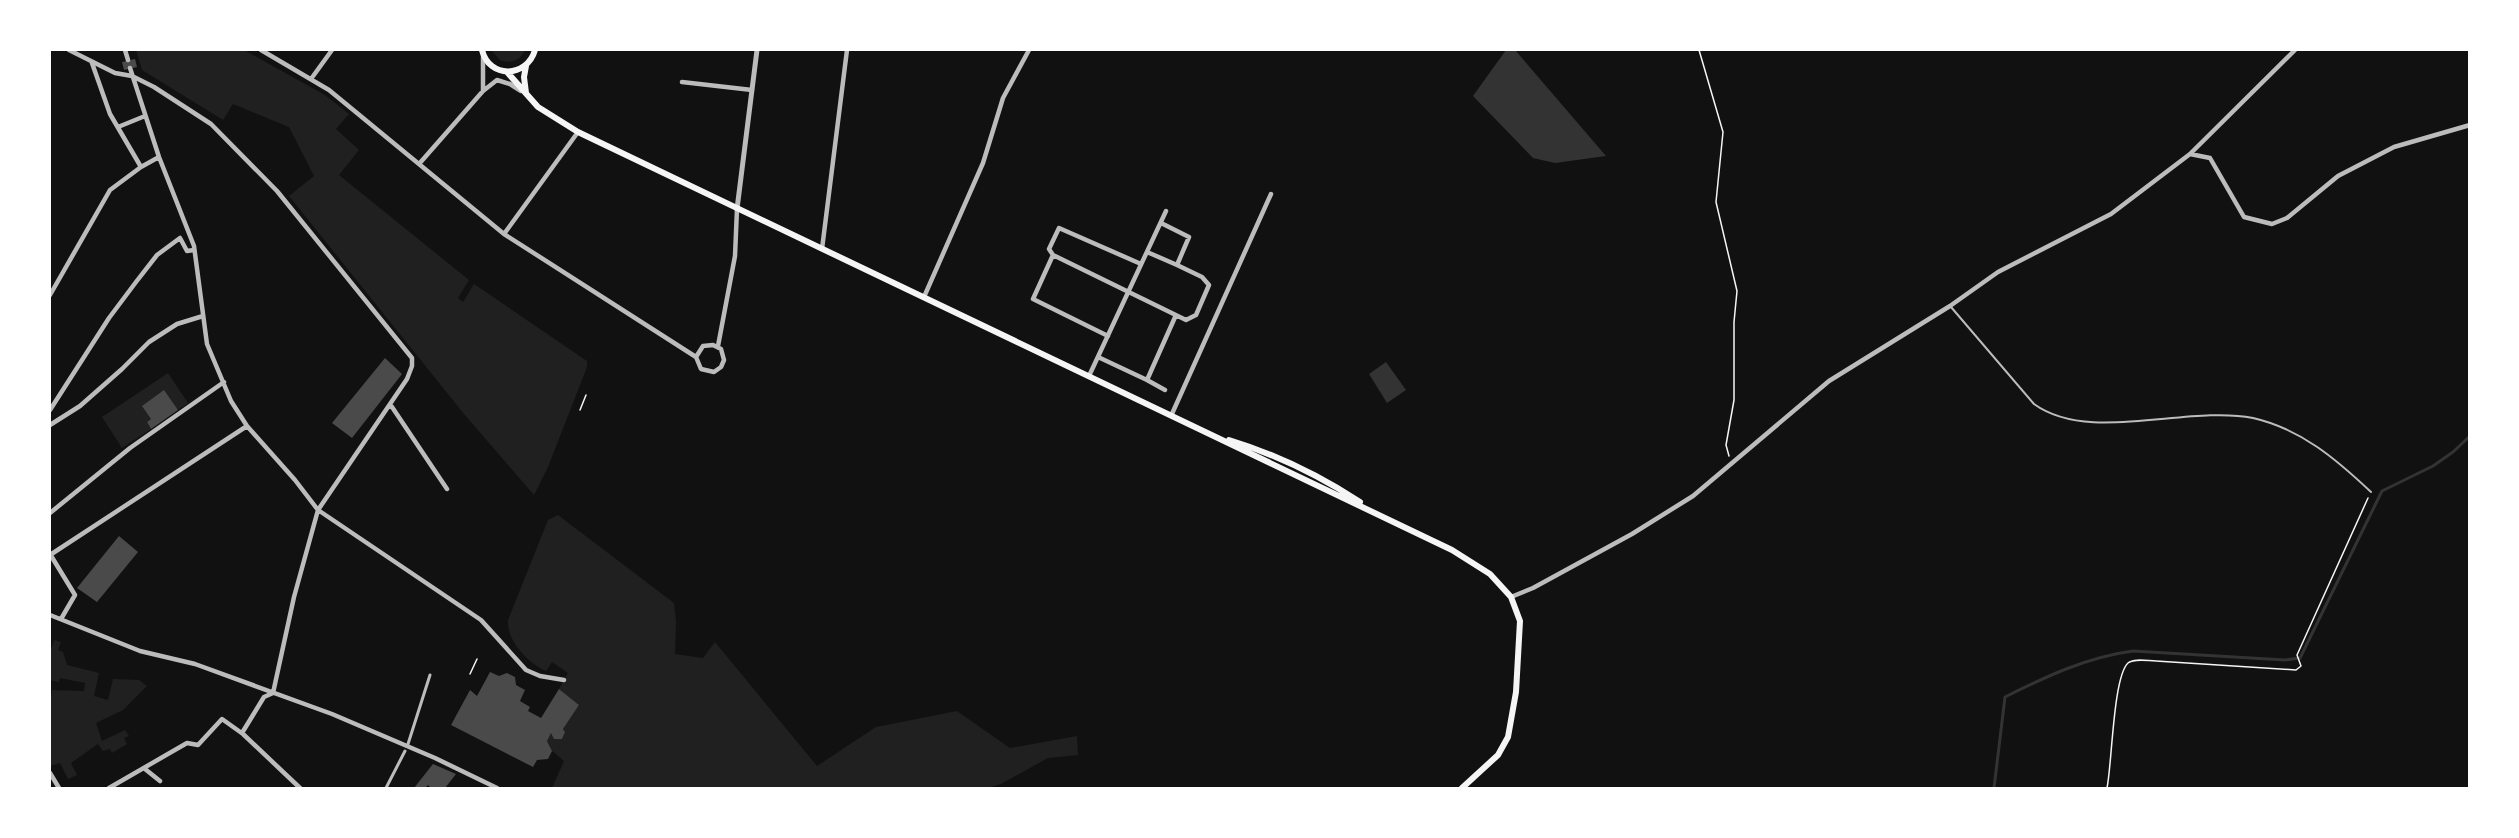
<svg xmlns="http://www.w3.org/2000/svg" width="2519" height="838" viewBox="0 0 2519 838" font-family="Ubuntu,sans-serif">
  <rect width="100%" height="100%" fill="#111"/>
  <path fill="#202020" d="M136 50H244L325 95 349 114 336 129 359 150 339 175 469 280 458 298 463 302 474 284 587 361V367L548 467 534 495 464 414 289 196 314 176 289 127 233 104 223 120 142 70Z
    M491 50H525C520 61 511 64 500 60Z
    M168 373 188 403 178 410 164 391 151 419 147 422 151 429 122 448 102 417Z
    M558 515 674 603 676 621 675 654 703 658 715 642 817 766 876 727 957 711 1010 748 1077 736 1078 755 1048 758 1001 784 987 788H552L564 761 552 751 547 741 551 733 562 739 565 732 563 729 579 705 559 689 568 673 552 662 546 671C528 663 506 640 508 620L548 520Z
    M54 640 61 642 58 650 63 652 67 665 99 673 94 696 108 700 113 679 139 680 147 686 123 710 96 723 102 741 125 730 129 736 124 738 127 744 112 753 110 749 103 751 98 744 71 763 77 775 68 779 60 763 50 766V704L52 690 84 691 85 683 60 678 59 682 50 680V652Z"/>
  <path fill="#333" d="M1506 50H1515L1606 156 1555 163 1533 158 1473 96Z
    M1386 362 1406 390 1387 403 1369 374Z"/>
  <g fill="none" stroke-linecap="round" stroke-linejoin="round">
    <path stroke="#333" stroke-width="3" d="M1994 788 2005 697C2045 677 2087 657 2133 651L2285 660 2300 658 2382 491 2433 466 2453 452 2470 436"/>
  </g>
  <path fill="#4a4a4a" d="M135 59 137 67 124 70 122 62Z
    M385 358 402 374 352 438 332 423Z
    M164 390 178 410 151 429 147 422 151 419 142 406Z
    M119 536 138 552 97 602 77 588Z
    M490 672 499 676 507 673 515 677 516 685 525 690 520 701 530 707 528 711 541 718 559 689 579 705 563 729 565 732 562 739H554L551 733 547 741 552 751 548 759 537 760 533 767 451 725 470 690 477 696Z
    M433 764 456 774 445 788H431L428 785 425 788H414Z"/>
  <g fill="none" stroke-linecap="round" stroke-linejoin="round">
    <path stroke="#f5f5f5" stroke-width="1.5" d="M1699 50 1723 132 1716 202 1737 291 1734 322V400L1726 445 1729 456
      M580 410 586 395
      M470 674 477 659
      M2107 788C2112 765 2113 677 2128 663 2134 658 2148 661 2156 661L2296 670 2301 666 2297 655 2368 498"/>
    <path stroke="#bcbcbc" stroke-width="2" d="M1951 307 2034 404C2089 444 2187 405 2253 418 2301 429 2336 459 2371 492"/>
    <path stroke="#bcbcbc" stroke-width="3" d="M408 744 430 675
      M386 788 405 751"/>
    <path stroke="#bcbcbc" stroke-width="4.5" d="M69 50 115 73 132 76 154 87 211 124 277 191 412 358V366L407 379 318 510 294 597 273 693
      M125 50 128 60
      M261 50 329 90 504 234 696 357 701 369 714 372 721 367 724 360 721 349 713 345 703 346 696 357
      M92 63 110 114 141 167
      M130 68 159 157 194 246 207 344 231 401 247 426 295 480 318 510 481 620 526 670 540 676 564 680
      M311 79 332 50
      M682 82 752 90
      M483 91V57
      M118 127 145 116
      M2190 154 2210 158 2244 217 2272 224 2287 218 2338 176 2394 147 2470 125
      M419 164 483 91 497 80 510 84 521 91
      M504 234 578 132
      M822 249 847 50
      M1147 252 1177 265 1189 237 1161 223
      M1053 255 1049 249 1059 228 1141 264
      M50 295 110 190 141 167 159 157
      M924 297 983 163 1003 98 1029 50
      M1108 336 1033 299 1053 255 1186 320 1196 315 1209 285 1202 277 1177 265
      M718 346 735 256 737 209
      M1098 357 1147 380 1176 315
      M1089 376 1166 211
      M1147 380 1165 390
      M390 404 447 489
      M50 410 109 318 136 282 157 255 180 238 187 251 194 250
      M1171 416 1271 194
      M50 425 80 406 122 369 149 342 177 324 203 316
      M50 513 130 448 224 382
      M50 554 75 595 61 619
      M50 555 247 426
      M1511 597 1533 588 1632 534 1693 496 1829 381 1950 306 1998 272 2111 214 2190 154 2295 50
      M50 615 140 651 195 664 332 714 435 758 497 788
      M242 733 264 697 273 693
      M145 769 160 781
      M50 773 59 788
      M109 788 187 743 198 745 222 719 243 734 300 788"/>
    <path stroke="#bcbcbc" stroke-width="5" d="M737 209 757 50"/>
    <path stroke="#f5f5f5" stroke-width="6" d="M482 50C489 79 527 78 535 50
      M526 66 524 77 526 93
      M507 72 538 107 578 132 1452 550 1490 574 1511 597 1520 621 1516 692 1508 737 1498 755 1462 788
      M1229 440C1275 454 1320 476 1360 502"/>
  </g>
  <rect width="2519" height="838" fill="none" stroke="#ffffff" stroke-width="102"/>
</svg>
